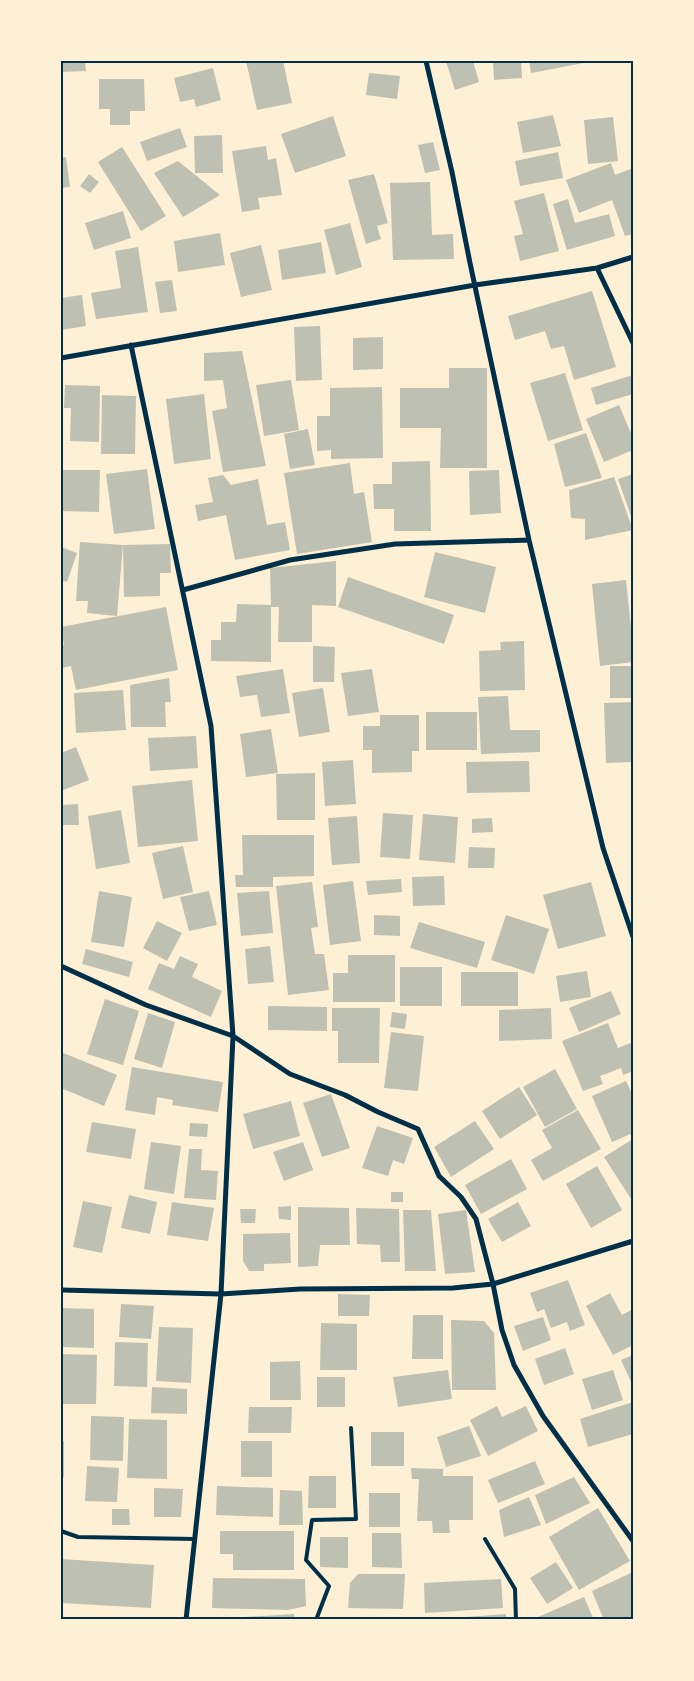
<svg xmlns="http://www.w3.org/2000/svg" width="694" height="1681" viewBox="0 0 694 1681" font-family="'Titillium Web',sans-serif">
  <rect width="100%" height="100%" fill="#fdf0d5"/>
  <path fill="#bec0b2" d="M61 61H85L86 71 61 72Z
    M246 61H283L292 103 257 110Z
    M446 61H473L479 82 455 90Z
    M493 61H521L522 78 494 80Z
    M529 61H588L589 62 531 73Z
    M213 68 221 100 196 107 194 99 180 102 174 78Z
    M369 73 400 76 397 99 366 95Z
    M99 79H144L145 111H130V125H110V109H99Z
    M553 115 561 146 523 153 517 122Z
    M333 116 346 156 295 173 281 134Z
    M613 117 618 161 588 164 584 120Z
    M180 128 187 147 147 161 140 142Z
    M222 135 223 173H195L194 136Z
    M433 142 440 170 425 173 418 145Z
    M266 146 268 160 276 158 282 195 258 198 260 209 242 212 232 151Z
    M122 147 166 216 141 231 98 162Z
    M558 152 563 178 520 186 515 161Z
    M66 157 70 187 61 188V158Z
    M178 161 220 195 183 217 154 173Z
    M611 163 615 175 633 168V234L625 236 612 200 579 213 566 180Z
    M89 174 99 182 90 193 80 186Z
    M374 174 388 223 377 226 381 239 366 244 348 180Z
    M430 182 432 235 453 234 454 259 393 260 390 183Z
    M544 193 559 251 520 261 514 236 523 234 514 201Z
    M568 199 575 223 609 214 615 236 567 250 553 204Z
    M123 211 131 238 94 250 85 223Z
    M350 223 362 267 336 275 324 230Z
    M220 233 225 265 178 272 174 241Z
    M321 242 326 273 282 280 278 250Z
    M261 245 272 290 241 297 230 253Z
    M138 247 148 312 96 319 91 293 121 288 115 251Z
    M172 280 177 311 160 313 155 282Z
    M592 291 616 367 574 380 564 346 551 349 545 331 515 340 508 316Z
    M82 295 86 326 61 330V298Z
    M320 326 322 380 296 381 294 327Z
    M383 337V369L353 370V338Z
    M242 351 266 466 223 472 212 411 227 408 223 380 204 381V353Z
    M449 368H487V468H440L441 428H400V388H449Z
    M565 373 583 430 548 441 530 383Z
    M633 375V394L596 405 591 388Z
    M291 380 299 430 264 436 256 385Z
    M65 385 100 386 99 442 70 441 71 408H64Z
    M382 387 383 458 331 459V450L317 451V416H330V388Z
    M204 394 211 459 174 464 166 399Z
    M102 395 136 396 135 454H101Z
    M619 405 633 438V450L604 462 586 419Z
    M308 429 315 465 290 469 284 434Z
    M586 433 602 478 565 487 554 444Z
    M430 461 431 531H394V509H374L373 484H392V462Z
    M350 463 354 494 364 492 372 542 297 554 284 473Z
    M147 469 155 529 114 534 106 474Z
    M61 470H100L99 512 61 511Z
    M499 470 501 513 470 515 469 471Z
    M633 474V519H632L618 479Z
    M223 475 231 485 258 479 267 525 285 522 290 550 235 560 226 515 198 521 195 505 213 502 208 478Z
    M614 477 633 530 585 540V519L571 518 569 490Z
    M80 542 123 545 117 616 87 613 88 601H76Z
    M170 544 171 573H160V596L124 597 123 545Z
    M61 547 77 553 67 582 61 580Z
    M435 552 496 567 485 613 424 597Z
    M336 561V606L312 605V642H278L279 607H271V662L211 661V640H221V622H236L237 604 271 605 270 568Z
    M348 577 454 615 444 644 338 607Z
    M626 580 633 646V662L600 666 592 584Z
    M166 607 178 670 76 690 71 666 61 668V646L64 645 61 627Z
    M524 641 525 690 480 691 479 651 501 650 500 642Z
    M313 646 335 647 334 682H313Z
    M610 666H633V698H610Z
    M283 669 290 713 261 717 257 695 240 697 236 676Z
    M372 669 379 712 348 716 341 673Z
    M169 678 171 702H165L166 727H131L130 685Z
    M323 688 330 732 299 737 292 693Z
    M123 690 126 730 76 733 74 693Z
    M508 696 510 730H540V752L481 754 478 697Z
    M633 702V762L606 763 604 703Z
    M426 712H477V750H426Z
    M380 715H419V751H412V772L372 773V750H363V726H380Z
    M271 729 278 773 246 777 240 734Z
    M196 736 198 768 150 771 148 738Z
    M76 747 89 780 61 791V753Z
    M353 760 356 804 325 806 322 762Z
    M529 761 530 792 467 793 466 762Z
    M315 773V820H277L276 774Z
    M192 780 198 841 138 847 132 786Z
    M78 804 79 825H61V805Z
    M121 810 130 863 96 869 88 816Z
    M383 813 413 815 410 859 380 857Z
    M423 814 458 817 455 863 419 860Z
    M357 816 360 863 332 865 328 818Z
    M492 818 493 832 472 833V819Z
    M242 835H314V876L273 877V887H236L235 875H243Z
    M183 846 193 892 163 899 152 853Z
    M469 847 495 848 494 868H468Z
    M444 876 445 905 413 906 412 877Z
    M401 879 402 892 368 895 366 881Z
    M353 881 361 941 330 945 323 885Z
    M312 882 318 927 311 928 315 954H324L329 990 288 995 276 886Z
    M591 882 606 936 558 949 543 895Z
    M99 891 132 897 124 947 91 942Z
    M209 891 217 925 189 931 180 897Z
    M269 891 273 933 241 936 237 893Z
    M374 915 400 916V936L374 935Z
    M506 915 549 929 534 974 491 960Z
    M157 921 182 933 167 961 143 948Z
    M419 922 485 942 477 968 410 948Z
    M270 946 274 982 248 984 245 949Z
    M86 949 133 962 129 977 82 964Z
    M348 955H395V1002H333V973H348Z
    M180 956 198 964 192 977 222 991 211 1017 148 989 159 963 174 969Z
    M400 967H442V1006H400Z
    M587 971 591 997 560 1002 556 976Z
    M461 972H518V1006H461Z
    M611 991 621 1014 579 1032 569 1008Z
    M105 999 139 1011 123 1065 87 1054Z
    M268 1006 327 1007V1031L268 1030Z
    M332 1008H380L379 1063H338V1031H332Z
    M551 1008 552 1039 499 1041V1010Z
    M392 1012 407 1014 405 1029 390 1027Z
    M148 1013 175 1022 162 1068 134 1059Z
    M608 1023 618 1048 633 1042V1071L623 1075 621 1068 600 1076 603 1084 583 1091 562 1041Z
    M391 1032 424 1036 418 1091 384 1088Z
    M61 1052 117 1075 104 1106 61 1088Z
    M132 1067 223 1082 218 1112 172 1105 173 1100 157 1097 155 1115 125 1110Z
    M555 1069 577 1109 545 1127 523 1087Z
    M626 1081 633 1096V1133L612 1142 592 1096Z
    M519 1087 537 1115 500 1139 482 1111Z
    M331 1094 350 1148 322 1157 303 1103Z
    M291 1101 300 1136 253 1149 243 1114Z
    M578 1110 601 1149 543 1181 531 1160 552 1148 542 1130Z
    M475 1121 494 1149 451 1177 434 1147Z
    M92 1122 136 1129 131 1159 86 1152Z
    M190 1123 208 1124 207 1137 189 1136Z
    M377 1126 413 1138 404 1164 393 1160 388 1176 362 1168Z
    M633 1139V1202L604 1157Z
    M151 1142 181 1146 174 1194 144 1189Z
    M303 1142 313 1170 284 1181 273 1152Z
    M189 1149H202L201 1170 218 1171 216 1200 184 1198Z
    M511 1159 527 1189 481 1214 465 1185Z
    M597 1166 622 1210 591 1228 566 1184Z
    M391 1192H403V1202H391Z
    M129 1195 157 1202 150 1234 121 1228Z
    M83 1201 112 1207 102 1253 73 1247Z
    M172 1202 214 1208 208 1241 167 1235Z
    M518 1202 531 1226 502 1242 488 1219Z
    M291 1206V1220L279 1219 278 1207Z
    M298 1207 349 1208 350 1245H320L318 1266 298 1267Z
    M356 1208 399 1209 400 1262H381L380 1245 357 1244Z
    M240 1209H256L255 1223H241Z
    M403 1210H431L436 1271H405Z
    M466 1210 475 1272 445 1274 438 1214Z
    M290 1233 291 1263 264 1264V1271H249L243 1261V1234Z
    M568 1280 585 1325 570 1331 567 1322 551 1328 544 1309 537 1312 530 1293Z
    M610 1293 622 1315 633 1309V1345L613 1355 586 1306Z
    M338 1294 370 1295 369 1316H338Z
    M121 1304 154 1306 151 1339 119 1337Z
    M61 1308 94 1309V1348L61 1347Z
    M413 1315H443V1359H412Z
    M543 1317 551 1340 523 1351 514 1326Z
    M451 1320 484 1321 494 1333 496 1390H452Z
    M321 1323 357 1324V1370H320Z
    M159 1327 193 1328 191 1383 156 1381Z
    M115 1342 148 1343 147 1387 114 1386Z
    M565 1348 574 1374 544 1385 535 1359Z
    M61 1354 97 1355 96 1404H61Z
    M633 1355V1386L621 1360Z
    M300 1361 301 1400H270V1362Z
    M448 1370 452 1399 398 1407 393 1377Z
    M613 1370 623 1400 592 1410 582 1379Z
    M317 1377H345V1407H317Z
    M152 1387 187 1389V1414L151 1413Z
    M633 1402V1434L588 1447 580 1419Z
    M497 1406 502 1417 526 1406 538 1431 488 1456 470 1420Z
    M249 1407H292L291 1433H248Z
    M91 1416 124 1417 123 1461 90 1460Z
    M129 1419 167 1420V1479L127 1478Z
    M469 1426 481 1456 446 1467 437 1437Z
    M371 1432H404V1466H371Z
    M61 1441H64V1477L61 1476Z
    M241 1441H272V1477H241Z
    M535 1461 545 1484 498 1503 488 1480Z
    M87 1466 119 1468 117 1502 85 1501Z
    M411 1468 443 1469V1476H473V1520H449L450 1533H433L432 1521H417L419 1479H412Z
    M309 1476H336V1508H308Z
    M574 1477 590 1503 546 1524 535 1495Z
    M217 1486 273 1488V1517L216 1515Z
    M154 1488 183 1489 181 1517H154Z
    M280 1490 302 1491 303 1525H279Z
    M369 1493H400V1527H369Z
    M529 1497 541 1525 504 1537 499 1510Z
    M598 1508 630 1561 579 1590 549 1537Z
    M112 1509H129L130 1525H112Z
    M220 1531H294V1570H233V1554H220Z
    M372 1533H401L402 1568 372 1567Z
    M320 1537H348V1568L320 1567Z
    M61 1559 154 1565 151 1608 61 1603Z
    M556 1562 573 1588 547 1604 530 1578Z
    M633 1572V1620H604L592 1591Z
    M358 1574H405L403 1609 348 1608 350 1583Z
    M213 1578 305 1579 306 1606 288 1610 212 1608Z
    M501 1579 503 1608 425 1613 424 1583Z
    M584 1597 594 1620H531Z
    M294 1614 295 1620H228V1618Z
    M506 1614V1620H466V1617Z"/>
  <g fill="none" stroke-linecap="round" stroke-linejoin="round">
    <path stroke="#003049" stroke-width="4" d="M61 1531 78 1537 195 1539
      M485 1539 515 1589 516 1620
      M316 1620 329 1586 306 1560 312 1520 356 1519 351 1428"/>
    <path stroke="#003049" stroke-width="5" d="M426 61 452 172 470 263 529 540 603 848 633 937
      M597 268 633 343
      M131 345 211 726 233 1036 221 1294 186 1620
      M61 358 475 285 597 268 633 257
      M183 590 290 560 395 544 529 540
      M61 966 146 1005 233 1036 290 1074 345 1095 378 1112 418 1129 439 1176 461 1197 476 1219 493 1284 502 1330 514 1365 543 1416 633 1541
      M61 1290 221 1294 300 1289 453 1288 493 1284 633 1241"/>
  </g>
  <rect width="694" height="1681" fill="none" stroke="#fdf0d5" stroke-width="125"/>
  <rect x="62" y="62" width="570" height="1556" fill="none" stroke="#003049" stroke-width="2"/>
</svg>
